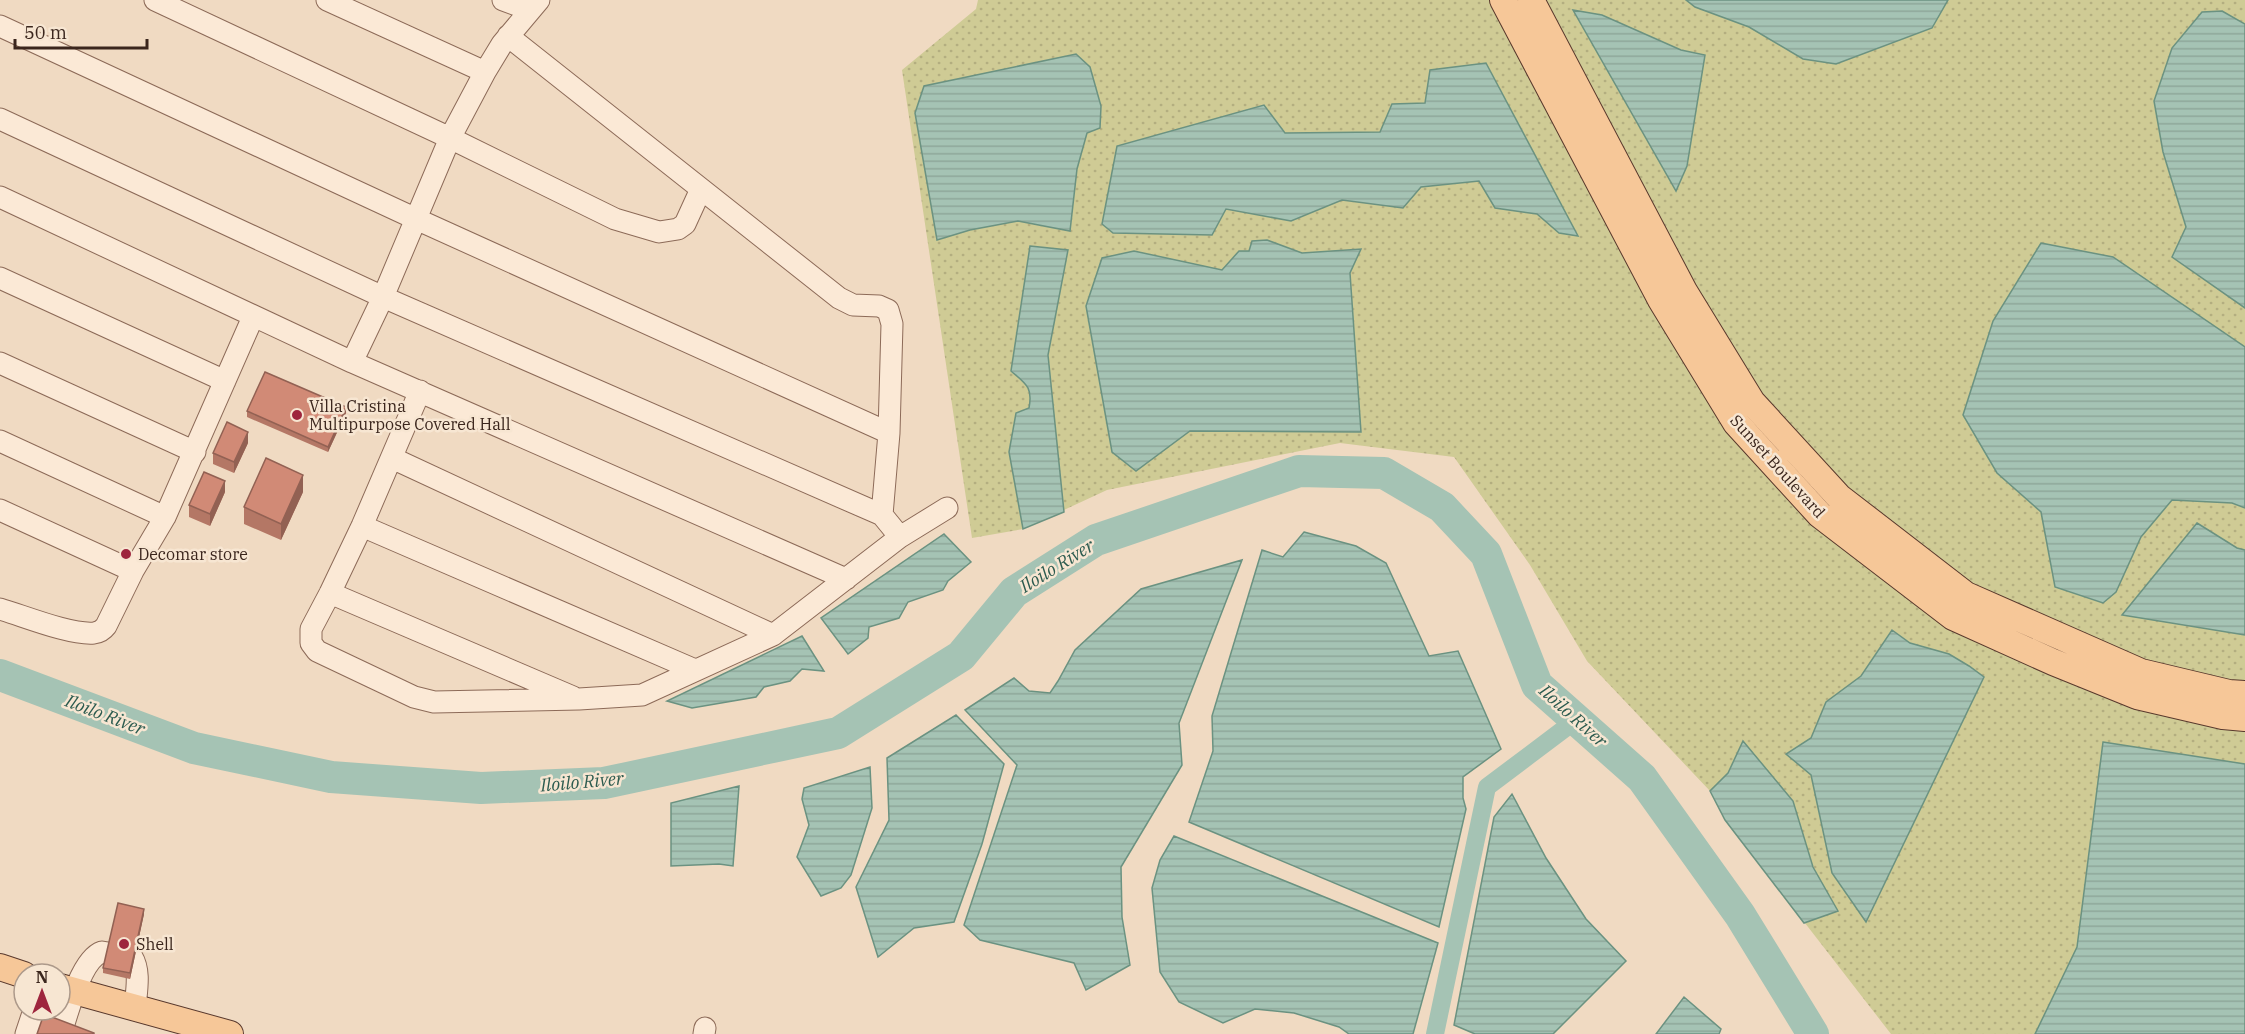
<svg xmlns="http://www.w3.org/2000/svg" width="2245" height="1034" viewBox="0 0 2245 1034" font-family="'IBM Plex Serif',serif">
  <defs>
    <pattern id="grass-dots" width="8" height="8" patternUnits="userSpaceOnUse" patternTransform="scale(1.5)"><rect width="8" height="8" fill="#cfcb95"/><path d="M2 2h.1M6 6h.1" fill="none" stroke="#b3ae80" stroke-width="1.8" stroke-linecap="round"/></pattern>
    <pattern id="water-rules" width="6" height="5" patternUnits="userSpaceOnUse" patternTransform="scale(1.5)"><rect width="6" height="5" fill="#a5c3b4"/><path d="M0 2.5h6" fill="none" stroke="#8fa79a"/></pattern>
  </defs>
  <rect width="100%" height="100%" fill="#f0dac2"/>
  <path fill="url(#grass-dots)" d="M978 0H2245V1034H1891L1725 820 1710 791 1587 661 1530 565 1454 457 1340 443 1107 490 1023 529 972 538 902 70 976 9Z"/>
  <path fill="url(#water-rules)" stroke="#6b9281" stroke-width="1.5" d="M1686 0H1948L1932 28 1836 64 1803 59 1749 27 1695 7Z
    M1573 10 1602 15 1681 50 1705 55 1687 166 1676 191Z
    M2222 11 2245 24V308L2172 257 2186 227 2163 152 2154 101 2172 48 2202 12Z
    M1076 54 1090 67 1101 106 1100 128 1087 133 1077 169 1070 231 1018 221 970 230 937 240 915 113 924 86Z
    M1486 63 1578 236 1559 233 1537 214 1495 208 1479 181 1421 187 1403 208 1342 200 1291 221 1226 209 1212 235 1113 233 1102 224 1117 146 1264 105 1285 133 1380 132 1392 104 1425 103 1430 70Z
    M1267 240 1302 253 1361 249 1350 273 1361 432 1190 431 1136 471 1112 452 1086 306 1102 258 1134 251 1222 270 1239 251H1249L1252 241Z
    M2041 243 2113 257 2245 347V508L2232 503 2172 500 2141 537 2116 592 2103 603 2055 587 2041 512 1997 473 1963 415 1993 321Z
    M1030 246 1068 250 1048 355 1064 512 1023 529 1009 452 1016 413 1029 408C1033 387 1026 384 1011 371Z
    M2197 523 2237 548 2245 550V635L2122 615Z
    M1304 532 1356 546 1386 563 1429 656 1458 651 1501 749 1463 777V798L1466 809 1439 927 1189 822 1213 751 1212 716 1262 550 1283 557Z
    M944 534 971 562 948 581 943 590 908 602 899 618 869 627 868 638 848 654 821 618Z
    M1242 560 1179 723 1182 765 1121 867 1122 917 1130 965 1086 990 1074 963 980 940 964 925 1017 765 965 710 1014 678 1029 691 1050 693 1058 681 1075 650 1141 589Z
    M1892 630 1910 643 1949 654 1969 666 1984 677 1866 922 1832 873 1811 775 1786 754 1811 738 1826 702 1861 676Z
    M802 636 824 671 802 669 790 681 764 687 756 697 692 708 667 701Z
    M956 715 1004 764 982 844 954 922 914 928 878 957 856 887 889 820 887 758Z
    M1743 741 1793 801 1813 867 1838 911 1804 923 1725 820 1710 791 1728 773Z
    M2103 742 2245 764V1034H2035L2077 947Z
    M870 767 872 808 851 875 841 888 821 896 797 857 809 825 802 799 804 788Z
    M739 786 733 866 719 864 671 866V803Z
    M1512 794 1546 858 1586 919 1626 961 1553 1034H1475L1454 1025 1494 817Z
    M1174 836 1438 943 1413 1034H1349L1339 1027 1294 1013 1255 1009 1223 1023 1179 1002 1160 972 1152 888 1160 860Z
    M1684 997 1721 1029 1719 1034H1656Z"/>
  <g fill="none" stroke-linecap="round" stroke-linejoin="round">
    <path stroke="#a5c3b4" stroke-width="18" d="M1435 1034 1487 787 1576 720"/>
    <path stroke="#a5c3b4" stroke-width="32" d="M0 675 194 748 331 777 481 788 604 783 838 733 961 656 1014 592 1096 540 1299 471 1384 473 1442 507 1486 554 1537 685 1642 778 1740 915 1813 1034"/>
    <defs>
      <path id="minor" d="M155 0 450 138 615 219 659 232 678 229 685 224 701 189
        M327 0 485 72
        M503 0 530 10
        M0 26 414 218 889 433
        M508 36 839 298 853 305 879 306 888 310 892 324 889 433 882 515
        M0 119 383 297 882 515 900 537
        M0 197 352 362 846 579
        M0 278 225 381
        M352 362 383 297 450 138 485 72 502 44 539 0
        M0 363 195 452
        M420 391 362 526 330 593 311 629V643L317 651 414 697 434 702 579 699 642 695 773 635 900 537 947 508
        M0 441 165 517
        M392 458 773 635
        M0 510 133 571
        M362 526 695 670
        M330 593 573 697
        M0 609C24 616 70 635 94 633 100 632 103 630 106 626L133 571 165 517 253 317
        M26 1034 34 1010
        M61 1034C67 1014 81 959 102 952L132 957C141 972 136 992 135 1009
        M704 1034 705 1028"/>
      <path id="major" d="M1503 0 1661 300 1736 423 1820 515 1953 617 2053 662 2137 696 2223 716 2245 718
        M1531 0 1684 291 1752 402 1839 497 1966 595 2141 672 2229 693 2245 694
        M0 967 24 975
        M60 987 230 1034"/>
    </defs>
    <use href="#minor" stroke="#8c6a58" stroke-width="23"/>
    <use href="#major" stroke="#59392d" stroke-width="28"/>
    <use href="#minor" stroke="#fbe9d6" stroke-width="21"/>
    <use href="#major" stroke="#f6c798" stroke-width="26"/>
  </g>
  <path fill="#b47765" d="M247 411 346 413 328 452 247 417Z
    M248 443 234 473 213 464V453Z
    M225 492 210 526 189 517V505Z
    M303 492 281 540 244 524V507Z
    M144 914 130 979 103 973V968Z"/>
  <path fill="#926153" d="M346 407V413L328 452V447Z
    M248 432V443L234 473V462Z
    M303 475V492L281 540V524Z
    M225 481V492L210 526V514Z
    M144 909V914L130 979V973Z"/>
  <path fill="#d18a76" stroke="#926153" stroke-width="1.5" d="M265 372 346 407 328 447 247 411Z
    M227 422 248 432 234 462 213 453Z
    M266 458 303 475 281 524 244 507Z
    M204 472 225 481 210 514 189 505Z
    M118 903 144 909 130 973 103 968Z
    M44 1014 94 1033V1034H37Z"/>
  <g fill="#9e253d" stroke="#f7e6d2" stroke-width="2">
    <circle cx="297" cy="415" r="6"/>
    <circle cx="126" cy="554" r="6"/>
    <circle cx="124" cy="944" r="6"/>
  </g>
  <g text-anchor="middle" stroke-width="5" stroke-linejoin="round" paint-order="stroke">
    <g font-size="16" fill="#3b261d" stroke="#f7e6d2" text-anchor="start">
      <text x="309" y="412">Villa Cristina<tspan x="309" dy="18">Multipurpose Covered Hall</tspan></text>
      <text x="138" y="560">Decomar store</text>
      <text x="136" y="950">Shell</text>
    </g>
    <g font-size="16" fill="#3b261d" stroke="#f7e6d2">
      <text transform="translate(1778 466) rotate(48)" y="6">Sunset Boulevard</text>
    </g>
    <g font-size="18" font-style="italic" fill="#2c5b4f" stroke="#f7e6d2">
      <text transform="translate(1057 566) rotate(-32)" y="6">Iloilo River</text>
      <text transform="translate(105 715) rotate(21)" y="6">Iloilo River</text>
      <text transform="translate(1573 716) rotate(42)" y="6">Iloilo River</text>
      <text transform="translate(582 782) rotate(-5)" y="6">Iloilo River</text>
    </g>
  </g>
  <g transform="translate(42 992)"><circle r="28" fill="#f7e6d2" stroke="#ac998a" stroke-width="1.5"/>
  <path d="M0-4.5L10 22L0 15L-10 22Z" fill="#9e253d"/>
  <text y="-9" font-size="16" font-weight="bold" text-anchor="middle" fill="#3b261d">N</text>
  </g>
  <path d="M15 39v9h132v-9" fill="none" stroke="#3b261d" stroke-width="3"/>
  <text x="24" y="39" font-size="18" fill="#3b261d" stroke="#f7e6d2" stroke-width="4.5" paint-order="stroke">50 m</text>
</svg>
